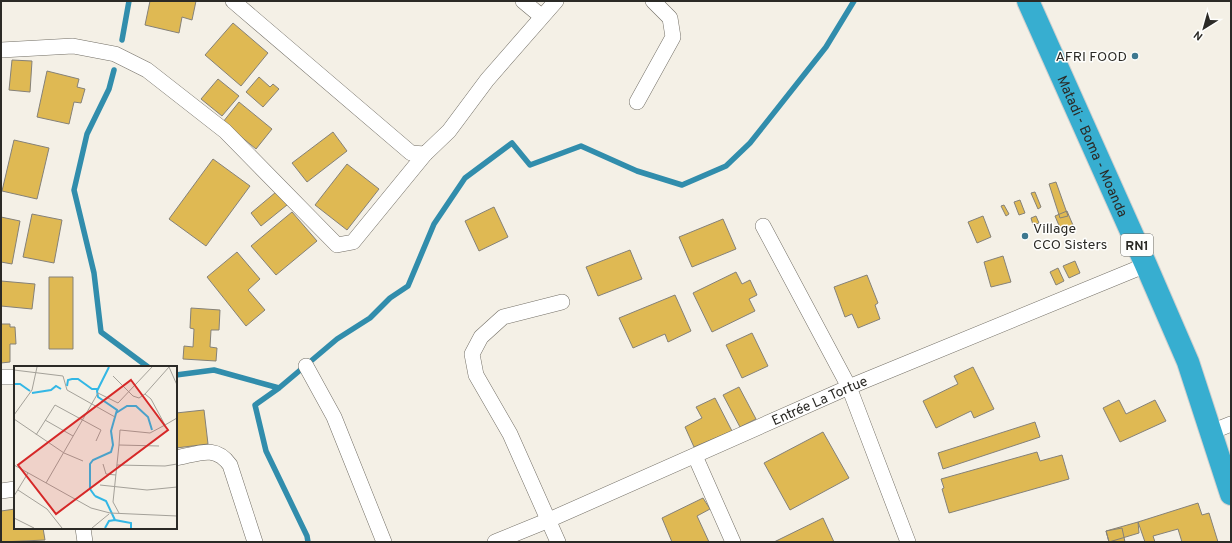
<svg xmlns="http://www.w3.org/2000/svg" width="1232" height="543" viewBox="0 0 1232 543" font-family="Overpass,sans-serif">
  <rect width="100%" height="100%" fill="#f4f0e6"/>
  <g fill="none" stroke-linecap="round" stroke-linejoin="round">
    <path stroke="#318dac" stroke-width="5.5" d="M122 40 129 1
      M114 70 109 89 87 134 74 190 94 273 101 332 148 367
      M176 375 214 370 279 388
      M308 542 307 536 266 451 255 405 279 388 337 339 370 318 390 298 408 286 434 224 465 178 512 143 530 165 581 146 637 171 682 185 726 166 750 143 826 47 854 1"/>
  </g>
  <path fill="#dfb953" stroke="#858178" d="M150 1H196L192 20 182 17 179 33 145 25Z
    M233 23 268 53 241 86 205 55Z
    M12 60 32 61 30 92 9 90Z
    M47 71 79 79 77 87 85 89 81 103 74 102 69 124 37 117Z
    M259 77 270 87 273 84 279 89 263 107 246 92Z
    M218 79 239 96 222 116 201 99Z
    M239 102 272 129 256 149 223 122Z
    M333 132 347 151 307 182 292 163Z
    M14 140 49 148 37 199 2 191Z
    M213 159 250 186 206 246 169 219Z
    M347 164 379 189 347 230 315 205Z
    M1056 182 1068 216 1060 218 1049 184Z
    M276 192 287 205 261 226 251 213Z
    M1035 192 1041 207 1038 209 1031 193Z
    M1020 200 1025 213 1019 215 1014 202Z
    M1004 205 1009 214 1006 216 1001 206Z
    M494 207 508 237 479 251 465 221Z
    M1067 211 1075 230 1063 235 1055 216Z
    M292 212 317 241 276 275 251 246Z
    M32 214 62 220 54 263 23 257Z
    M983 216 991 237 977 243 968 222Z
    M1036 216 1039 223 1033 225 1031 218Z
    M1 217 20 221 12 264 1 262Z
    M723 219 736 249 692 267 679 237Z
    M630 250 642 279 598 296 586 267Z
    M237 252 260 279 248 290 265 310 246 326 207 277Z
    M1003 256 1011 282 991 287 984 262Z
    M1075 261 1080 273 1069 278 1063 266Z
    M1058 268 1064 281 1056 285 1050 272Z
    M736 272 742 284 750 280 757 295 749 299 755 311 712 332 693 293Z
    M867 275 878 303 875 305 880 319 858 328 852 314 845 317 834 287Z
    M49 277H73V349H49Z
    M1 281 35 284 32 309 1 306Z
    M675 295 691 331 668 342 665 334 633 348 619 318Z
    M191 308 220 310 219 330H211L210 347 217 348 216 361 183 359 184 346 193 347 194 329 190 328Z
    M1 324H10V327H15L16 344H10V362L1 363Z
    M752 333 768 366 742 378 726 345Z
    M973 367 994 409 974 418 971 411 936 428 923 401 958 384 954 376Z
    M739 387 756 419 740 427 723 395Z
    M715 398 732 431 694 447 685 427 702 418 696 407Z
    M1119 400 1126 414 1155 400 1166 421 1120 442 1103 408Z
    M204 410 208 444 176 448V413Z
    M1035 422 1040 437 943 469 938 453Z
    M823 432 849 478 790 510 764 463Z
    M1037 452 1040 461 1062 455 1069 479 949 513 942 489 944 488 941 479Z
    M703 498 710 509 697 516 709 542H672L662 518Z
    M1198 503 1202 515 1209 513 1218 542H1182L1178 529 1153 536 1155 542H1145L1138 522Z
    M15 509V528H43L45 540 1 542V511Z
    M823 518 834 542H774Z
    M1138 522 1139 533 1109 542 1106 531Z
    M1122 528 1125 542H1109L1106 531Z"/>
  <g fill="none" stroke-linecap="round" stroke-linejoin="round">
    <defs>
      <g id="minor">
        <path d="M233 1 411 153 425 154 449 131 487 80 556 1"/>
        <path d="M523 1 541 16"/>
        <path d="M1 50 73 46 115 54 147 70 225 131 337 245 353 242 425 154"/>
        <path d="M637 102 673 37 670 18 653 1"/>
        <path d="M763 226 849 387 908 542"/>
        <path d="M306 366 334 417 384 542"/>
        <path d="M1 377H15"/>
        <path d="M1211 432 1231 424"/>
        <path d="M695 456 733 542"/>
        <path d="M176 458C198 454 215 444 230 465L255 542"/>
        <path d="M1 491 15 489"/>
        <path d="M83 528 85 542"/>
        <path id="s1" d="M495 542 549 520 849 387 1146 265"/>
        <path d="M558 542 510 434 476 375 472 354 481 337 503 317 562 302"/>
      </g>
      <g id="trunk">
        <path id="s2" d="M1028 1 1146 265 1188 362 1231 494"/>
      </g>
    </defs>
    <use href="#minor" stroke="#726e65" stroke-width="16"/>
    <use href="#trunk" stroke="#d0d0cf" stroke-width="24"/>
    <use href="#minor" stroke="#fff" stroke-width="15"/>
    <use href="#trunk" stroke="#37aed0" stroke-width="22"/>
  </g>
  <g fill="#3d7890" stroke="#fefefc" stroke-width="1.5">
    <circle cx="1135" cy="56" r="4"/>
    <circle cx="1025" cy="236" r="4"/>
  </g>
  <g text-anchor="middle" stroke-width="3" stroke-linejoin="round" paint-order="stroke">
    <rect fill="#fefefc" stroke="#6a6a66" stroke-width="1" x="1121" y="234" width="32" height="22" rx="3"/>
    <g font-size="13" font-weight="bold" fill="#2b2a26">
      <text x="1137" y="250">RN1</text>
    </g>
    <g font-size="14" fill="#2b2a26" stroke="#fefefc" text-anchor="end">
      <text x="1127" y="61">AFRI FOOD</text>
      <text x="1033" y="233" text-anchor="start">Village<tspan x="1033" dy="16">CCO Sisters</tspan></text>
    </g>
    <g font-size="14" fill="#2b2a26" stroke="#fefefc">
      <text dy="5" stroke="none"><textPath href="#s2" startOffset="159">Matadi - Boma - Moanda</textPath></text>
      <text dy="5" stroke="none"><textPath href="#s1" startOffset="354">Entrée La Tortue</textPath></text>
    </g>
  </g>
  <g transform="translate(14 366)">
    <rect width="163" height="163" fill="#f4f0e6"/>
    <path fill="none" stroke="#33b7e5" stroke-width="2" d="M0 18H6L16 25M53 20 54 14 58 13H64L78 23H84M18 27 37 24 42 20 47 23M102 47 113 40H122L134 51 138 64M81 130 76 123V98L79 94 97 86 99 79 97 65 103 44 84 31 83 25 95 1M81 130 92 135 101 154 117 157V162M91 162 95 155 101 154"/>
    <path fill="none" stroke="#a4a199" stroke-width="1" d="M155 1 163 19M0 4 49 10M49 10 53 24 101 51M99 10 119 30 125 32 131 28 137 33 151 59 163 52M131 28 155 1M0 49 18 24 23 1M0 53 50 87 69 95M31 54 59 70M22 69 41 39 87 64 82 75M105 79 106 64 136 67 151 59M89 98 92 108 102 109M0 99 77 142 96 147 163 150M103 99 151 100 163 98M32 117 84 27 104 37 138 1M86 119 133 124 163 121M4 124 33 143 48 162M0 130 14 107M105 147 99 136 105 79 145 80M0 152 20 162M78 162 95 148"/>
    <path fill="#d62828" fill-opacity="0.15" stroke="#d62828" stroke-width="2" d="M117 14 154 64 42 148 4 99Z"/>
    <rect width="163" height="163" fill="none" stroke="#2b2a26" stroke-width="2"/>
  </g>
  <rect width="1232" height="543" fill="none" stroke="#2b2a26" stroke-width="4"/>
  <g transform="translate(1204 28) rotate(217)" stroke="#fefefc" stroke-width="3" paint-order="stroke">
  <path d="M0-3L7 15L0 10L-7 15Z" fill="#2b2a26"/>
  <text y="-6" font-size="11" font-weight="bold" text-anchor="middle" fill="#2b2a26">N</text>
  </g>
</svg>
